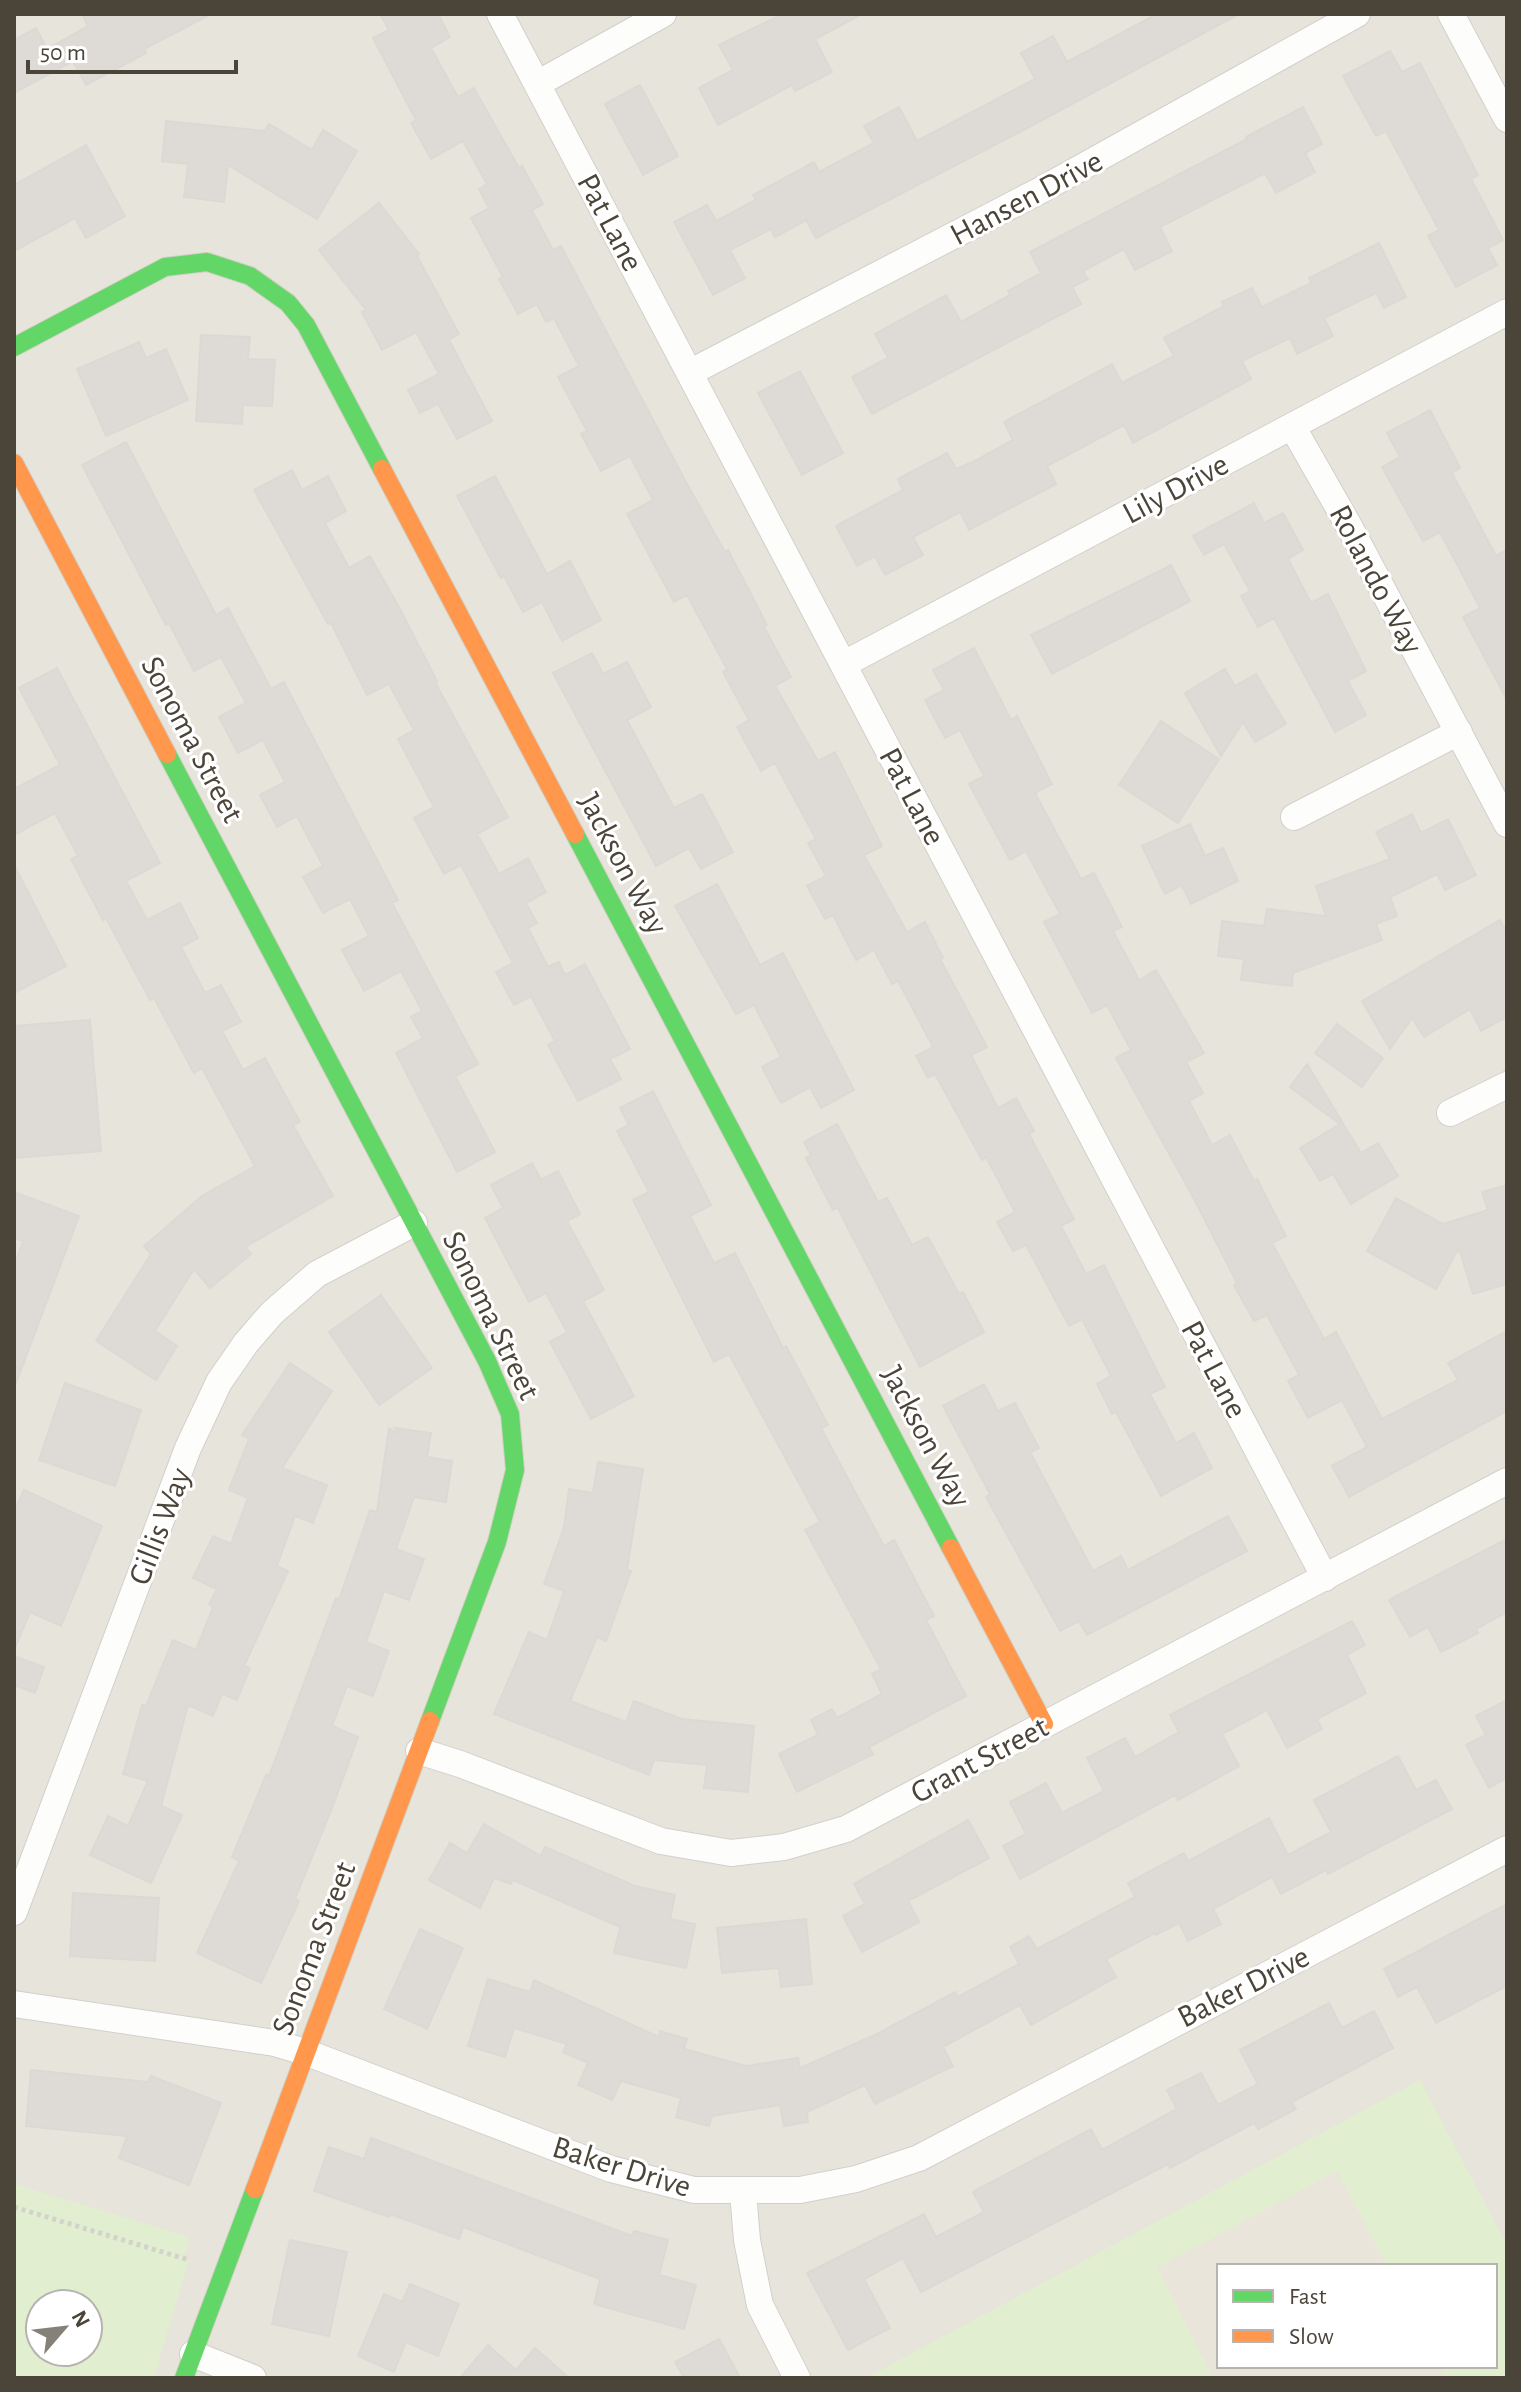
<svg xmlns="http://www.w3.org/2000/svg" width="1521" height="2392" viewBox="0 0 1521 2392" font-family="'Alegreya Sans',sans-serif">
  <rect width="100%" height="100%" fill="#f4f2ee"/>
  <path fill="#e7e4dc" fill-rule="evenodd" d="M14 14H1507V2378H14ZM1219 2266H1495V2366H1219ZM40 2304H88V2352H40Z"/>
  <path fill="#eae5da" fill-rule="evenodd" d="M1420 2080 1507 2246V2378H867ZM1219 2266H1495V2366H1219Z"/>
  <path fill="#e1eecf" fill-rule="evenodd" d="M1420 2080 1507 2246V2378H1446L1440 2366H1495V2266H1387L1337 2171 1157 2268 1213 2378H866Z
    M14 2184 190 2237 183 2258 189 2260 154 2378H14ZM40 2304H88V2352H40Z"/>
  <path fill="#dedbd6" stroke="#dcd9d4" stroke-width="2" d="M82 14H211L144 49 146 53 86 85 73 61 14 93V40L36 28 47 49 88 26Z
    M380 14H438L450 37 431 48 458 97 474 88 519 168 522 166 543 204 532 210 553 250 561 246 686 482 725 552 728 550 767 625 764 627 791 677 775 686 818 761 835 752 882 846 864 855 907 932 925 922 943 958 940 959 987 1047 971 1055 998 1108 1016 1098 1034 1131 1029 1134 1074 1219 1061 1226 1086 1274 1104 1265 1165 1387 1150 1394 1176 1443 1194 1433 1212 1468 1161 1496 1116 1412 1112 1414 1097 1384 1111 1376 1082 1319 1069 1326 1026 1245 1013 1251 997 1222 1015 1212 986 1157 982 1160 935 1074 928 1078 916 1056 933 1047 898 981 892 984 874 950 856 960 833 915 825 919 807 886 826 876 808 843 816 839 775 763 761 771 737 727 749 720 723 672 727 669 687 595 674 602 627 514 653 500 630 456 601 471 581 434 587 431 558 377 579 366 554 318 546 322 537 304 518 314 499 279 503 277 471 218 489 208 479 189 487 184 463 141 431 159 411 123 416 120 373 38 389 30Z
    M783 14H862L815 39 832 72 795 91 792 85 718 125 699 88 733 70 719 45Z
    M1157 14H1239L1033 125 816 238 806 220 775 237 771 229 730 250 745 278 713 295 674 222 707 205 716 221 756 200 753 195 814 162 819 172 874 143 864 126 899 107 917 141 1035 79 1021 53 1053 36 1067 62Z
    M1390 51 1402 72 1420 63 1478 175 1471 179 1503 240 1488 248 1497 265 1456 287 1428 236 1439 230 1386 131 1376 136 1343 76Z
    M640 85 678 156 643 175 605 104Z
    M1303 107 1322 144 1305 153 1315 172 1276 193 1265 173 1160 227 1172 251 1135 270 1124 249 1083 271 1088 279 1072 287 1081 304 872 414 852 377 888 358 875 334 946 295 961 322 1010 295 1008 291 1041 273 1030 252 1247 139 1246 137Z
    M166 121 265 131 269 124 312 150 323 130 357 151 317 219 228 165 224 202 184 197 188 164 162 161Z
    M86 145 125 216 86 238 75 218 14 251V185Z
    M379 203 419 254 417 256 459 334 449 340 492 421 457 439 438 404 420 413 408 390 439 374 416 332 382 350 362 312 366 310 319 250Z
    M1379 243 1406 297 1384 308 1376 293 1324 318 1333 336 1297 354 1290 338 1242 361 1251 379 1133 443 1124 425 1047 466 1056 484 969 530 960 512 913 537 923 555 885 575 875 556 857 566 836 526 903 490 898 479 947 453 956 469 975 461 1013 440 1004 422 1112 364 1122 383 1174 356 1164 338 1224 306 1222 302 1252 288 1262 307 1311 283 1309 278Z
    M201 335 250 337 248 359 275 360 272 406 243 405 242 424 196 421Z
    M139 342 146 358 166 349 188 400 106 436 77 369Z
    M800 371 843 453 802 475 758 393Z
    M1430 410 1460 468 1452 473 1496 556 1507 550V700L1463 617 1480 608 1440 532 1423 541 1382 467 1400 457 1387 433Z
    M126 442 216 615 228 608 271 689 284 682 398 900 392 903 478 1064 455 1076 495 1152 457 1172 396 1053 423 1038 411 1017 422 1011 401 971 364 991 342 950 369 936 350 899 323 913 303 877 323 866 297 816 277 827 260 795 285 782 263 740 238 753 219 717 246 703 221 657 194 671 169 623 166 625 82 465Z
    M292 470 302 490 328 476 346 511 325 523 349 568 370 556 400 609 437 681 435 682 508 817 477 834 499 874 528 858 546 892 526 903 537 923 528 928 548 967 559 962 565 975 585 964 630 1049 610 1059 621 1079 578 1101 548 1045 555 1041 531 996 514 1005 496 972 513 963 461 865 444 874 414 818 434 807 398 739 414 730 389 684 367 695 331 623 328 624 254 490Z
    M495 476 547 574 570 561 601 620 562 641 542 602 523 612 504 576 501 578 457 496Z
    M1254 503 1264 523 1283 513 1303 550 1288 559 1311 603 1328 594 1366 671 1348 681 1366 715 1335 732 1274 618 1258 627 1241 596 1250 591 1224 544 1204 555 1193 536Z
    M1171 565 1190 601 1052 674 1031 635Z
    M974 648 1011 720 1017 716 1052 784 1035 793 1081 879 1094 873 1122 927 1113 931 1139 980 1156 970 1204 1053 1186 1062 1203 1093 1189 1101 1212 1145 1230 1135 1254 1181 1257 1179 1286 1236 1272 1243 1324 1339 1336 1332 1382 1419 1458 1380 1448 1363 1507 1331V1411L1349 1497 1332 1466 1367 1447 1342 1400 1308 1418 1288 1381 1299 1375 1267 1315 1254 1321 1234 1285 1237 1283 1193 1197 1116 1058 1131 1050 1107 1005 1092 1013 1044 922 1060 914 1026 851 1010 860 969 784 984 776 960 730 945 738 925 700 944 690 933 670Z
    M592 653 603 674 627 662 651 707 627 720 674 808 702 794 733 852 701 869 689 848 656 866 553 673Z
    M57 668 160 863 126 881 147 920 180 903 198 938 181 947 205 993 221 985 241 1022 222 1031 243 1070 265 1058 300 1122 293 1125 333 1196 245 1247 251 1254 210 1288 194 1269 155 1331 177 1346 156 1380 96 1341 151 1254 144 1246 202 1196 255 1166 202 1068 194 1073 154 998 150 1000 106 918 103 920 71 859 78 856 55 813 14 835V789L60 765 19 688Z
    M1225 669 1235 686 1256 674 1286 724 1255 742 1243 722 1221 756 1185 693Z
    M1161 721 1219 759 1178 823 1119 785Z
    M1412 814 1421 833 1448 819 1476 875 1445 890 1437 874 1390 897 1397 916 1376 924 1382 940 1293 973 1292 986 1241 980 1244 959 1218 956 1222 921 1264 926 1267 909 1326 916 1316 886 1390 859 1376 832Z
    M1190 824 1205 856 1223 848 1238 881 1191 904 1182 885 1165 894 1142 846Z
    M14 865 66 966 14 993Z
    M717 884 760 965 783 953 854 1090 821 1108 810 1087 781 1103 762 1067 781 1057 754 1005 736 1014 675 906Z
    M1500 920 1507 933V1017L1481 1031 1470 1009 1424 1037 1412 1018 1390 1049 1362 1001Z
    M90 1020 101 1151 14 1158V1026Z
    M1337 1024 1383 1058 1362 1087 1315 1053Z
    M1307 1064 1361 1153 1378 1143 1398 1176 1351 1204 1333 1174 1320 1181 1300 1148 1340 1124 1290 1087Z
    M653 1091 711 1205 690 1216 714 1263 735 1253 783 1348 786 1346 828 1425 821 1428 884 1546 894 1540 934 1616 926 1620 966 1696 869 1747 873 1754 797 1792 779 1754 818 1735 811 1720 832 1709 837 1718 882 1694 872 1674 881 1669 805 1530 820 1522 729 1354 714 1362 633 1200 649 1192 617 1131 629 1125 620 1108Z
    M837 1124 878 1202 887 1198 912 1245 928 1237 959 1294 963 1292 984 1332 920 1367 837 1207 833 1210 806 1158 811 1155 804 1142Z
    M532 1163 541 1180 558 1171 580 1214 567 1221 604 1290 583 1301 634 1396 591 1419 550 1342 567 1332 546 1293 529 1302 485 1218 503 1208 491 1185Z
    M1507 1185V1284L1473 1294 1459 1248 1436 1289 1367 1251 1396 1198 1443 1224 1488 1210 1482 1192Z
    M14 1192 79 1216 16 1383H14V1266L23 1241 14 1238Z
    M381 1295 432 1368 379 1405 329 1332Z
    M290 1363 332 1391 282 1468 327 1485 313 1523 295 1516 277 1566 288 1571 244 1666 250 1668 237 1700 222 1694 213 1716 188 1705 161 1806 182 1815 151 1883 90 1855 108 1816 128 1826 148 1781 123 1774 142 1705 146 1706 173 1640 196 1650 213 1607 209 1604 217 1589 193 1578 213 1536 231 1544 248 1498 229 1490 249 1439 242 1435Z
    M65 1383 141 1410 115 1486 39 1460Z
    M984 1384 998 1411 1015 1403 1039 1448 1030 1452 1093 1571 1121 1556 1128 1570 1228 1516 1247 1551 1087 1635 1079 1621 1060 1631 986 1497 990 1494 943 1406Z
    M389 1428 400 1435 395 1428 431 1433 427 1457 452 1461 446 1502 414 1497 396 1549 424 1559 409 1600 384 1591 366 1642 389 1651 373 1696 347 1686 332 1726 358 1737 334 1803 295 1899 299 1901 261 1983 197 1953 239 1861 232 1857 266 1775 269 1776 336 1598 339 1600 370 1510 377 1512Z
    M598 1462 643 1469 627 1570 631 1571 606 1641 597 1637 570 1701 626 1722 634 1701 682 1719 754 1726 748 1792 704 1788 707 1765 654 1760 649 1775 494 1714 529 1632 547 1640 564 1591 544 1584 564 1527 569 1489 593 1493Z
    M24 1490 102 1526 61 1626 30 1612 14 1650V1511Z
    M1507 1539V1612L1476 1629 1478 1633 1441 1652 1428 1627 1410 1637 1389 1600Z
    M1352 1621 1365 1645 1347 1655 1366 1693 1317 1719 1322 1729 1287 1748 1267 1710 1222 1734 1239 1766 1178 1800 1175 1795 1020 1879 1003 1846 1026 1834 1010 1802 1046 1783 1062 1813 1104 1791 1087 1758 1125 1738 1135 1757 1179 1732 1170 1715Z
    M14 1656 44 1667 35 1693 14 1685Z
    M1507 1700V1778L1489 1788 1466 1745 1486 1735 1476 1716Z
    M1398 1756 1416 1790 1436 1780 1452 1809 1328 1874 1326 1870 1281 1894 1272 1877 1213 1909 1221 1924 1188 1941 1179 1923 1156 1935 1155 1933 1106 1959 1116 1977 1031 2025 1020 2005 943 2047 953 2066 875 2104 865 2085 807 2112 808 2122 784 2126 780 2105 712 2116 709 2126 676 2117 681 2098 621 2081 612 2100 578 2085 588 2063 563 2052 567 2044 514 2028 505 2057 468 2046 488 1979 530 1992 534 1980 659 2037 660 2031 687 2039 684 2049 746 2066 798 2058 800 2068 875 2035 955 1992 958 1997 1019 1964 1010 1947 1029 1936 1037 1949 1135 1897 1128 1883 1184 1853 1188 1861 1269 1818 1288 1855 1331 1832 1314 1800Z
    M968 1820 989 1858 908 1901 919 1922 862 1952 843 1916 865 1904 854 1884Z
    M484 1824 541 1856 545 1847 635 1886 675 1895 670 1919 695 1924 686 1968 614 1953 620 1927 513 1880 511 1884 494 1878 480 1908 429 1880 450 1843 467 1853Z
    M73 1893 159 1898 155 1961 70 1956Z
    M1507 1904V1986L1436 2023 1417 1987 1398 1997 1384 1969Z
    M806 1919 812 1984 781 1987 779 1968 722 1973 717 1928Z
    M420 1929 463 1948 427 2029 384 2009Z
    M1329 2003 1342 2028 1374 2011 1393 2048 1292 2102 1296 2109 1258 2129 1254 2123 1170 2168 1168 2164 921 2292 903 2258 864 2279 890 2328 848 2350 807 2273 924 2214 936 2237 984 2212 973 2192 1091 2129 1102 2150 1177 2109 1167 2090 1201 2073 1218 2105 1258 2084 1240 2050Z
    M31 2070 148 2082 151 2076 221 2103 189 2185 119 2158 127 2136 26 2126Z
    M371 2138 632 2236 634 2231 668 2240 659 2275 696 2285 684 2329 594 2304 600 2279 463 2227 459 2239 390 2214 389 2217 314 2191 329 2147 364 2159Z
    M290 2240 347 2252 329 2336 272 2324Z
    M410 2284 459 2304 438 2356 406 2342 394 2372 358 2356 384 2294 402 2302Z
    M719 2339 740 2378H684L675 2362Z
    M488 2345 516 2370 535 2348 569 2378H460Z"/>
  <g fill="none" stroke-linecap="round" stroke-linejoin="round">
    <defs>
      <path id="street" d="M500 14 1325 1578
        M1451 14 1507 119
        M537 84 663 14
        M691 372 1041 190 1357 14
        M1292 426 1349 526 1507 824
        M844 664 1507 312
        M1294 817 1459 732
        M1450 1113 1507 1085
        M419 1751 460 1764 661 1841 731 1853 784 1847 846 1829 1507 1481
        M14 1912 188 1448 219 1382 246 1343 272 1313 317 1274 414 1223
        M14 2004 275 2043 305 2052 611 2169 694 2190H800L856 2179 919 2158 1507 1849
        M743 2192 747 2240 760 2305 797 2378
        M193 2354 253 2378"/>
      <path id="fast" d="M14 347 165 267 207 262 250 276 288 303 306 325 382 469
        M167 754 487 1361 510 1414 515 1470 497 1542 430 1721
        M575 834 951 1548
        M184 2378 255 2189"/>
      <path id="slow" d="M14 463 167 754
        M382 469 575 834
        M951 1548 1044 1724
        M255 2189 430 1721"/>
    </defs>
    <use href="#street" stroke="#d2d0cb" stroke-width="28"/>
    <use href="#fast" stroke="#d3cfc5" stroke-width="20"/>
    <use href="#slow" stroke="#d3cfc5" stroke-width="20"/>
    <path stroke="#d3d2cc" stroke-width="5" stroke-dasharray="4 4" stroke-linecap="butt" d="M14 2207 189 2260"/>
    <use href="#street" stroke="#fdfdfc" stroke-width="26"/>
    <use href="#fast" stroke="#63d668" stroke-width="18"/>
    <use href="#slow" stroke="#ff974d" stroke-width="18"/>
  </g>
  <g text-anchor="middle" stroke-width="6" stroke-linejoin="round" paint-order="stroke">
    <g font-size="32" fill="#4b4439" stroke="#fff">
      <text transform="translate(1026 197) rotate(-28)" y="11">Hansen Drive</text>
      <text transform="translate(611 222) rotate(62)" y="11">Pat Lane</text>
      <text transform="translate(1175 488) rotate(-28)" y="11">Lily Drive</text>
      <text transform="translate(1377 579) rotate(62)" y="11">Rolando Way</text>
      <text transform="translate(193 739) rotate(62)" y="11">Sonoma Street</text>
      <text transform="translate(913 796) rotate(62)" y="11">Pat Lane</text>
      <text transform="translate(624 863) rotate(62)" y="11">Jackson Way</text>
      <text transform="translate(492 1315) rotate(64)" y="11">Sonoma Street</text>
      <text transform="translate(1215 1369) rotate(62)" y="11">Pat Lane</text>
      <text transform="translate(927 1436) rotate(62)" y="11">Jackson Way</text>
      <text transform="translate(159 1526) rotate(-69)" y="11">Gillis Way</text>
      <text transform="translate(979 1759) rotate(-28)" y="11">Grant Street</text>
      <text transform="translate(313 1948) rotate(-69)" y="11">Sonoma Street</text>
      <text transform="translate(1243 1986) rotate(-27)" y="11">Baker Drive</text>
      <text transform="translate(622 2166) rotate(17)" y="11">Baker Drive</text>
    </g>
  </g>
  <rect width="1521" height="2392" fill="none" stroke="#4b4439" stroke-width="32"/>
  <rect x="1217" y="2264" width="280" height="104" fill="#ffffff" stroke="#b7b4b0" stroke-width="2"/>
  <rect x="1233" y="2290" width="40" height="12" fill="#63d668" stroke="#b7b4b0" stroke-width="2"/>
  <text x="1289" y="2304" font-size="24" fill="#4b4439">Fast</text>
  <rect x="1233" y="2330" width="40" height="12" fill="#ff974d" stroke="#b7b4b0" stroke-width="2"/>
  <text x="1289" y="2344" font-size="24" fill="#4b4439">Slow</text>
  <g transform="translate(64 2328) rotate(62)"><circle r="38" fill="#ffffff" stroke="#b7b4b0" stroke-width="2"/>
  <path d="M0-6L14 30L0 20L-14 30Z" fill="#868178"/>
  <text y="-12" font-size="22" font-weight="bold" text-anchor="middle" fill="#4b4439">N</text>
  </g>
  <path d="M28 60v12h208v-12" fill="none" stroke="#4b4439" stroke-width="4"/>
  <text x="40" y="60" font-size="24" fill="#4b4439" stroke="#ffffff" stroke-width="6" paint-order="stroke">50 m</text>
</svg>
